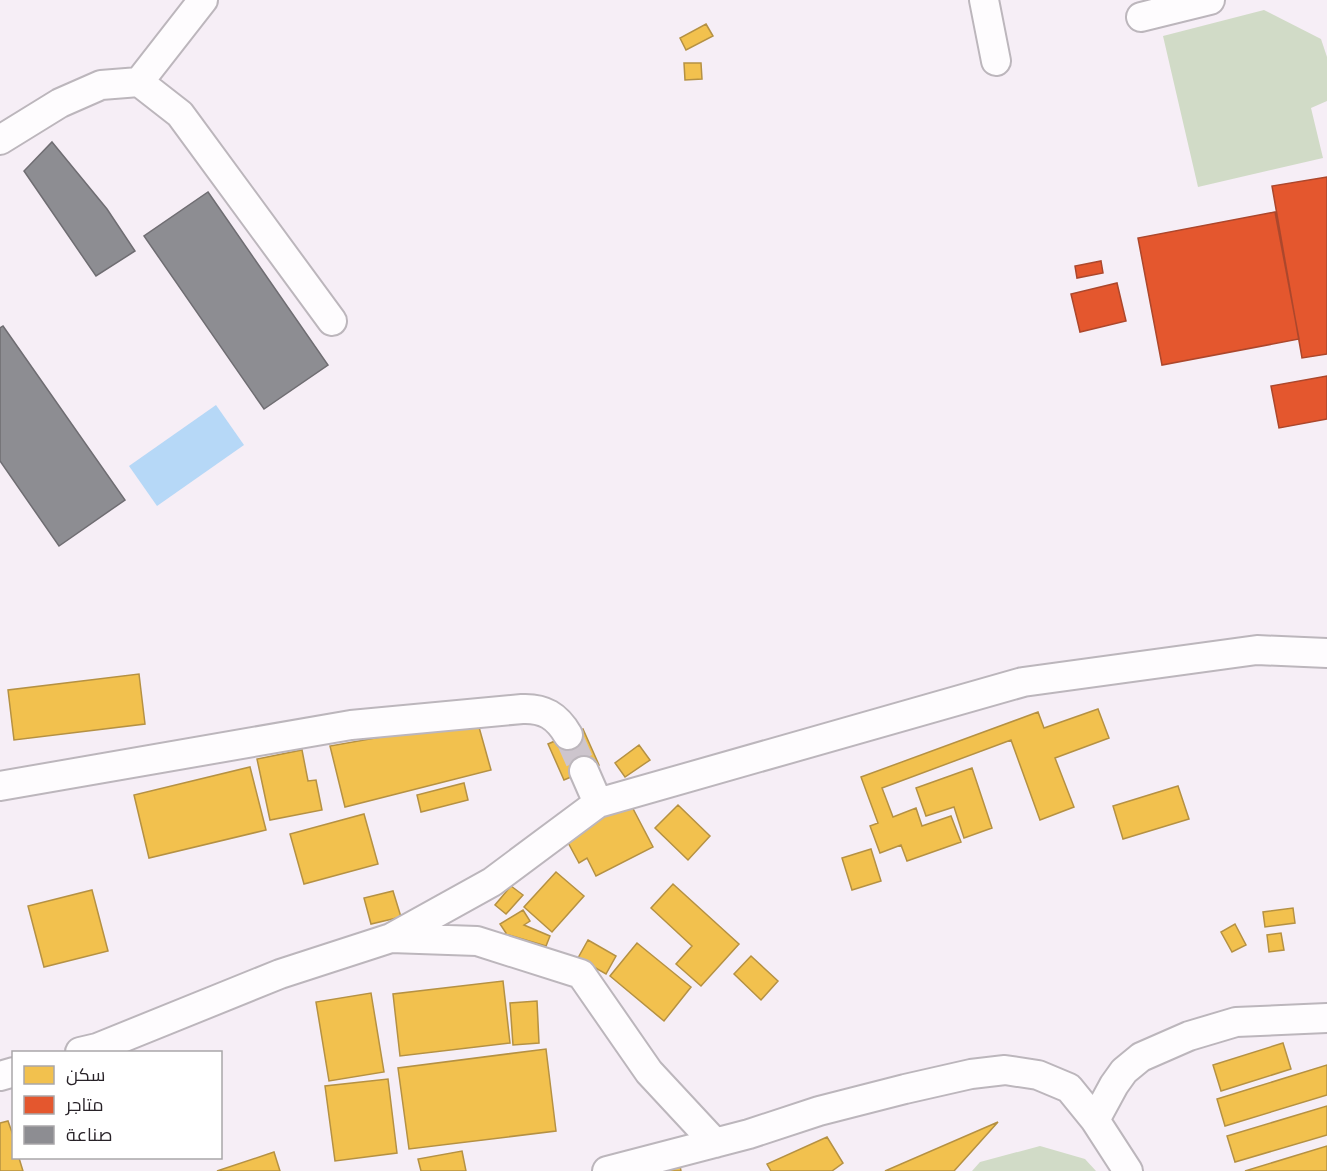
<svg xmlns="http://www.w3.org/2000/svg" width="1327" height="1171" viewBox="0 0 1327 1171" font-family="'PT Sans',Cairo,sans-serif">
  <rect width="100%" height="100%" fill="#f6eef6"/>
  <path fill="#d1dbc7" d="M1264 10 1321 39 1327 57V101L1311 108 1323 158 1198 187 1163 36Z
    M1040 1146 1085 1159 1096 1171H972L980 1162Z"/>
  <path fill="#b6d8f7" d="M216 405 244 445 157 506 129 466Z"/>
  <path fill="#f2c14e" stroke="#b59143" stroke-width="1.5" d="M706 24 713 36 686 50 680 38Z
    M684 63H701L702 79 685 80Z
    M139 674 145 724 14 740 8 690Z
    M1098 709 1109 738 1055 758 1074 807 1040 820 1011 740 882 788 893 817 916 808 922 826 951 816 961 842 907 861 901 845 880 853 870 826 878 823 861 777 1038 712 1044 728Z
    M477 720 491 770 345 807 330 746Z
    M583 729 599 765 564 780 548 744Z
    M639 745 650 760 625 777 615 763Z
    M302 750 308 781 316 780 322 810 270 820 257 759Z
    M250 767 266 830 149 858 134 795Z
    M972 768 992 828 964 838 954 807 926 816 916 788Z
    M464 783 468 800 421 812 417 795Z
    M1178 786 1189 819 1123 839 1113 806Z
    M629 801 653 847 596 876 587 858 579 863 564 835Z
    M678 805 710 836 688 860 655 828Z
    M364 814 378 864 304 884 290 834Z
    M871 849 881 881 852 890 842 858Z
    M556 872 584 896 552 932 524 907Z
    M673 884 739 944 701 986 676 964 692 946 651 908Z
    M511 886 523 895 506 914 495 905Z
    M92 890 108 951 44 967 28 906Z
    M393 891 401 917 371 924 364 898Z
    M1293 908 1295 923 1265 927 1263 912Z
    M523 910 530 921 524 925 550 936 546 946 509 935 504 938 502 935 506 933 500 924Z
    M1235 924 1246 945 1232 952 1221 932Z
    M1281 933 1284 950 1269 952 1267 935Z
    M588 940 616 956 606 974 578 958Z
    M637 943 691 987 664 1021 610 976Z
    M751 956 778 981 761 1000 734 974Z
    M503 981 510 1043 400 1056 393 994Z
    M371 993 384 1072 329 1081 316 1002Z
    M537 1001 539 1043 513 1045 510 1003Z
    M1283 1043 1291 1069 1221 1091 1213 1065Z
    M546 1049 556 1131 409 1149 398 1068Z
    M1327 1065V1095L1225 1126 1217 1099Z
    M388 1079 397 1153 335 1161 325 1086Z
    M1327 1106V1135L1235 1162 1227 1136Z
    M8 1121 14 1138V1158H19L23 1171H0V1123Z
    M998 1122 954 1171H885Z
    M827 1137 843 1163 832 1171H771L767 1164Z
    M1327 1146V1171H1245Z
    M462 1151 466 1171H421L418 1159Z
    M274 1152 280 1171H217Z
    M680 1166 681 1171H662Z"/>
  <path fill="#e4572e" stroke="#ac472c" stroke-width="1.5" d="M1327 177V354L1302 358 1272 186Z
    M1275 212 1299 339 1162 365 1138 238Z
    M1101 261 1103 273 1077 278 1075 266Z
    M1117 283 1126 321 1080 332 1071 294Z
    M1327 376V419L1279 428 1271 386Z"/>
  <path fill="#8d8d92" stroke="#6f6d72" stroke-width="1.5" d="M52 142 107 209 135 251 96 276 24 171Z
    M208 192 328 365 264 409 144 236Z
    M3 326 125 500 59 546 0 461V328Z"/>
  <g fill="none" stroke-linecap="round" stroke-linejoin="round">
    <path stroke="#cdc5cd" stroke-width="28" stroke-dasharray="28 14" stroke-linecap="butt" d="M568 735 584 771"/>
    <defs>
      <path id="minor" d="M984 0 996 61
        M1141 17 1210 0
        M139 82 180 114 332 321
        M0 140 60 103 101 85 139 82 203 0
        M584 771 598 803
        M0 786 351 725 522 709C544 708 557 716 568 735
        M391 938 477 941 581 974 649 1072 715 1143
        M80 1052 97 1048 280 974 391 938 492 882 598 803 1023 682 1257 650 1327 653
        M0 1076 14 1072
        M1095 1120 1114 1085 1124 1071 1141 1057 1189 1036 1236 1022 1327 1018
        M607 1171 749 1134 819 1111 905 1089 971 1074 1005 1070 1038 1075 1069 1088 1095 1120 1128 1171"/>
    </defs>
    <use href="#minor" stroke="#bcb6bc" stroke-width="32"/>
    <use href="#minor" stroke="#fefcfe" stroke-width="28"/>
  </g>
  <rect x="12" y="1051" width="210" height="108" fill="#ffffff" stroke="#a9a7a9" stroke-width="1.5"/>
  <rect x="24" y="1066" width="30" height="18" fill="#f2c14e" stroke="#a9a7a9" stroke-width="1.5"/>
  <text x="66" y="1081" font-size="18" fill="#282228">سكن</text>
  <rect x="24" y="1096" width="30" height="18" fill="#e4572e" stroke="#a9a7a9" stroke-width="1.5"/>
  <text x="66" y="1111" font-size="18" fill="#282228">متاجر</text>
  <rect x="24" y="1126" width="30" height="18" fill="#8d8d92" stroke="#a9a7a9" stroke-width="1.5"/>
  <text x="66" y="1141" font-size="18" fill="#282228">صناعة</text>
</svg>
